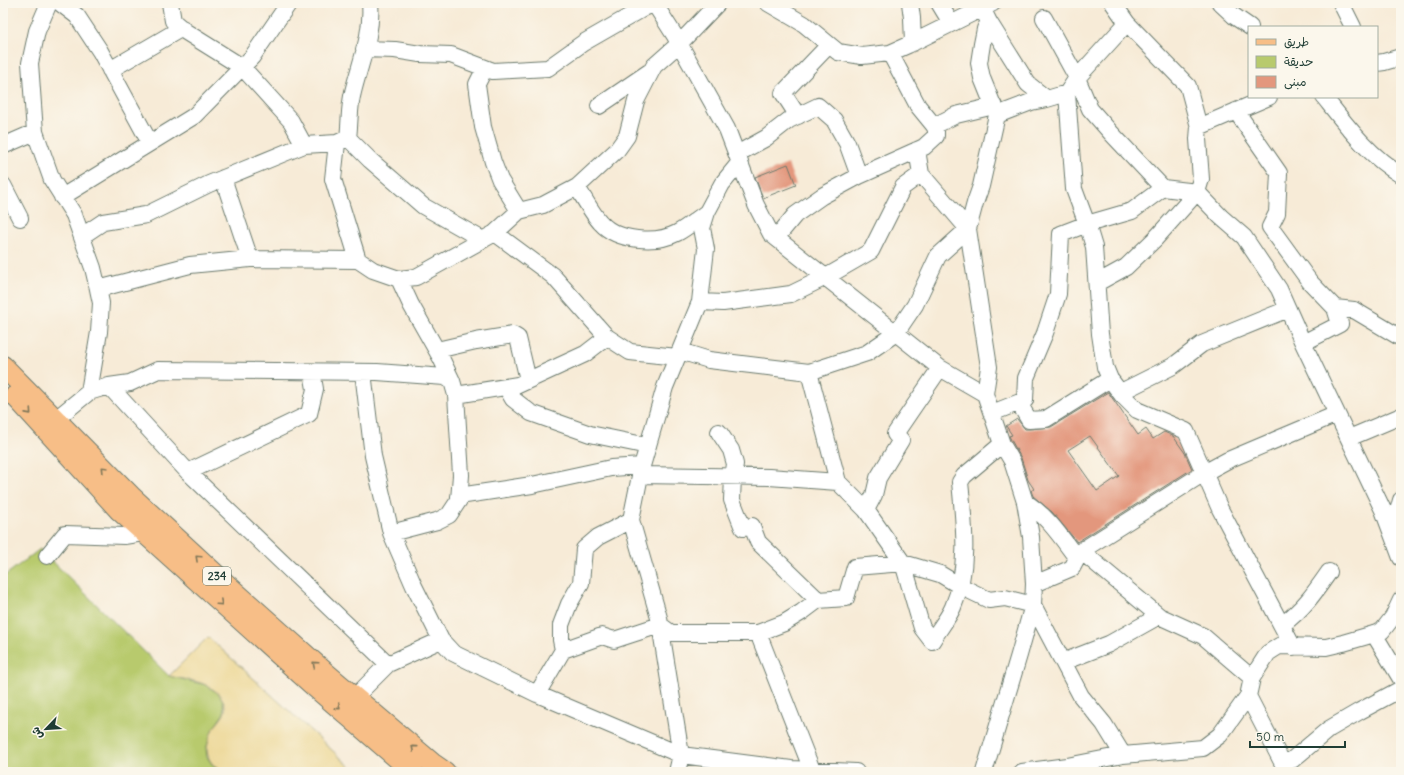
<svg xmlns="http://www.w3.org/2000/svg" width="1404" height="775" viewBox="0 0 1404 775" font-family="Delius,'Playpen Sans Arabic',sans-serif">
  <rect width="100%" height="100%" fill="#fbf7ec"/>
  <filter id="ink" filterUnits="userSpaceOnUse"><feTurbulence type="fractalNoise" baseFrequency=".025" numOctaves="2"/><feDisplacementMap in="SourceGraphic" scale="8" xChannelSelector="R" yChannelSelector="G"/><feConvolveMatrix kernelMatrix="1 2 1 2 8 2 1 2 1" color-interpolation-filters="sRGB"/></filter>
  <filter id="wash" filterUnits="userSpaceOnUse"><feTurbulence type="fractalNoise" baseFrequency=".012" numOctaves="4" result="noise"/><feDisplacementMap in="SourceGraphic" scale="16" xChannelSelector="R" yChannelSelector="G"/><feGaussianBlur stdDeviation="0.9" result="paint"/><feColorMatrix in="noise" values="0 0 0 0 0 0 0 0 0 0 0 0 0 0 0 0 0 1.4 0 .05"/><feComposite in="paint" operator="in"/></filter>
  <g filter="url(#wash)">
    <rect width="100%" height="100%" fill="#f7ebd7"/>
    <path fill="#b8ca6d" stroke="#6c8450" d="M40 549 169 676 206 685 219 694 223 701 224 713 213 729 206 749 207 757 214 767 222 772H3V577Z"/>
    <path fill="#eeda9e" stroke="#868c69" d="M208 637 356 772H222C204 760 204 748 213 729 216 724 221 720 224 714 229 701 216 690 206 685 195 680 181 679 169 676Z"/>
    <g id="blocks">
      <path fill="#e3977d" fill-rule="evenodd" d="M788 164 796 185 763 198 755 177Z
        M1108 392 1138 435 1146 429 1153 439 1164 432 1173 436 1185 453 1192 469 1077 542 1052 512 1033 496 1031 491 1034 489 1028 480 1021 458 1011 440 1009 436 1012 435 1006 426 1017 419 1025 429H1030L1051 427ZM1090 436 1119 476 1097 491 1068 450Z"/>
    </g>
  </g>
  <g filter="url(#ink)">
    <use href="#blocks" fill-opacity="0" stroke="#6b7a6d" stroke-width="1"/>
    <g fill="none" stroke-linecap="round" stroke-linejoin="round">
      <defs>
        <path id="minor" d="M49 3 37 31 30 63 35 132 52 180 74 215 93 268 98 289 101 303 99 332 89 392
          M60 3 77 16 100 51 150 143
          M170 3 173 21 186 32 242 67 291 121 304 145
          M654 3 675 36 727 129 756 205 771 234 940 368 985 394
          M768 3 804 24 838 52 862 56 890 53 908 45 993 3
          M910 3 912 18 913 43
          M939 3 951 23
          M1220 3 1234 16 1250 27
          M1341 3 1353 27
          M985 14 989 22 1028 84 1047 99 1067 93 1077 78 1127 23
          M1044 18 1077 78 1090 109 1112 134 1163 188
          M364 49 395 50 420 54 451 55 493 71 548 68 583 43 644 8 655 3
          M1377 63 1384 62 1401 57
          M485 68 477 84 483 127 493 162 500 180 519 211
          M110 70 182 28
          M1067 93 1074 189 1087 224 1094 247 1100 334 1105 367 1110 379 1122 395 1137 410 1186 431 1220 509 1293 647
          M1324 97C1347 126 1369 156 1401 175
          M599 106 649 72
          M1236 111 1279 173 1277 213 1270 227 1310 282 1335 308 1340 324 1303 343
          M997 115 1031 102 1047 99
          M798 116 783 93 829 45
          M934 126 956 115 994 106
          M1199 127 1269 97
          M348 138 370 160 423 206 483 240
          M337 143 333 179 358 260
          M3 146 35 132
          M917 150 921 174 968 229 989 367 985 394 1002 444 1012 461 1025 502 1031 537 1034 584 1033 605 1081 696 1104 724 1123 755
          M737 154 766 138 789 120 818 106 834 120 847 143 859 176
          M223 178 250 259
          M3 185 20 218
          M577 187C584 198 593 215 601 223 617 241 656 244 677 233 687 228 697 219 707 212
          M62 197 194 116 252 57 289 3
          M495 233 553 276 607 337 630 352 677 357
          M82 236 103 222 146 215 209 184 304 145 337 143 348 138C350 123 349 106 353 92 360 63 373 33 370 3
          M776 238 795 215 822 196 859 176 924 147 936 136V128L918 106 890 53
          M1097 283 1126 267 1155 239 1197 192 1221 217 1244 237 1279 289 1303 343 1383 510 1401 558
          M98 289 190 265 250 259 358 260 373 270 399 279 416 277 495 233 519 211 543 205 577 187 617 150 627 136 636 101 654 66 680 43 718 3
          M700 302 723 303 791 294 826 277 871 251 903 187 921 174
          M1335 308 1354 310 1401 338
          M437 350 476 341 513 335 518 338 528 380
          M680 351 709 360 809 372 867 353 896 333 915 305 938 256 968 229 975 203 981 186 997 115 982 78 979 63 982 44 985 29 989 22
          M363 372 373 456 391 533 414 586 441 640
          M809 372 838 482 866 510 903 563 922 628 932 641C938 630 948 619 953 607 970 568 964 523 960 482L964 476 1002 444
          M109 386 188 472 388 664
          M506 387 513 399 531 413 590 434 648 446
          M456 395 518 385 585 354 607 337
          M1122 395 1127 389 1173 366 1202 344 1288 309
          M1019 403 1029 420 1046 419 1110 379
          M992 413 1025 400 1026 378 1045 333 1058 294 1061 234 1087 224 1132 211 1163 188 1197 192 1201 179 1198 139 1199 127 1188 86 1127 23 1113 3
          M56 419 89 392 109 386 130 383 158 370 377 372 445 377 452 381
          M1349 438 1401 416
          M188 472 309 414 315 389 312 372
          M640 475 769 477 838 482
          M459 496 532 485 611 468 642 466
          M1025 502C1045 514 1059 534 1073 553L1081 551 1204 473 1228 460 1337 414
          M866 510 874 495 878 478 901 440 895 434 940 368
          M391 533 437 521 449 515 459 500 461 475 456 395 452 381 441 358 411 305 399 279
          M1392 533 1401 500
          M1081 551 1159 616 1203 636 1252 678
          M47 556 65 534 124 536 143 533
          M1034 584 1072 568 1081 551
          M818 600 846 598 855 567 903 563 940 574 960 586 989 600 1005 598 1033 605 1019 655 984 772
          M1282 625C1304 608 1313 595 1329 572
          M758 633 812 770
          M1374 634 1401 679
          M563 650 602 636 614 640 660 625 671 633H758L784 623 802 612 818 600 758 542 752 526 743 528 732 500 733 477 735 464 731 450 719 432
          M1063 662 1109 644 1159 616
          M537 694 563 650 561 640V625L569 604 581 583 584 549 598 537 631 520
          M1248 696 1282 762 1292 760 1329 729 1360 711 1401 689
          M355 697 388 664 441 640 453 653 537 694 681 755 791 769 856 772
          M677 772 681 755 659 618 631 520 642 466 665 387 700 302 706 249 702 228 707 212 722 184 740 162
          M1022 772 1067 766 1123 755 1203 748 1220 735 1248 696 1252 678 1268 653 1279 646 1326 647 1343 643 1374 634 1382 631 1393 617 1401 600"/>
        <path id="major" d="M3 366 131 496 223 581 327 674 432 763 445 772
          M15 396 119 510 315 687 413 772"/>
      </defs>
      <use href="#minor" stroke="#6b7a6d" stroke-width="18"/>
      <use href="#major" stroke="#6b7a6d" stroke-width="22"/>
      <use href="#minor" stroke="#fff" stroke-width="16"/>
      <use href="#major" stroke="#f7be87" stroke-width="20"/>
    </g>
    <defs><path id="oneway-chevron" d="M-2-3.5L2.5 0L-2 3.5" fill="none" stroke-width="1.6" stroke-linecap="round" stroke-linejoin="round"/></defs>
    <g stroke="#807759">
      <use href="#oneway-chevron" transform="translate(29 412) rotate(48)"/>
      <use href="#oneway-chevron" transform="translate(104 469) rotate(-134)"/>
      <use href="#oneway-chevron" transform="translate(198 558) rotate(-137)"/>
      <use href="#oneway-chevron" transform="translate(220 603) rotate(42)"/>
      <use href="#oneway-chevron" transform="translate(315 664) rotate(-138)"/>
      <use href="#oneway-chevron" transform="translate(338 707) rotate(41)"/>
      <use href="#oneway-chevron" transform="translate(414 748) rotate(-140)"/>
    </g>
  </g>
  <g text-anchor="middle" stroke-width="3" stroke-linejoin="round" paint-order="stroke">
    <rect fill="#fbf7ec" stroke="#61756b" stroke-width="1" x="203" y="567" width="28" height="18" rx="3"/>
    <g font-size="11" font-weight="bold" fill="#1f3d34">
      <text x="217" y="580">234</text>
    </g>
  </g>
  <rect width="1404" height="775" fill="none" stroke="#fbf7ec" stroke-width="16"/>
  <rect x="1248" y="26" width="130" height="72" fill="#fbf7ec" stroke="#a3ada2"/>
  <rect x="1256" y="39" width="20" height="6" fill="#f7be87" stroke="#a3ada2"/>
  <text x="1284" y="46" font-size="12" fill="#1f3d34">طريق</text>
  <rect x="1256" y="56" width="20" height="12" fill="#b8ca6d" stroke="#a3ada2"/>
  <text x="1284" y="66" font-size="12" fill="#1f3d34">حديقة</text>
  <rect x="1256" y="76" width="20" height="12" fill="#e3977d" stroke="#a3ada2"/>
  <text x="1284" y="86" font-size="12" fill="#1f3d34">مبنى</text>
  <g transform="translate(46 729) rotate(245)" stroke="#fbf7ec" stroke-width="3" paint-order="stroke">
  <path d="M0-3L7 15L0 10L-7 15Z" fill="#1f3d34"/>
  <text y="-6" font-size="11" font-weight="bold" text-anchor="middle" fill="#1f3d34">ش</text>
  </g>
  <path d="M1250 741v6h95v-6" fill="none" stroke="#1f3d34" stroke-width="2"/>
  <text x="1256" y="741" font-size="12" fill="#1f3d34" stroke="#fbf7ec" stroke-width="3" paint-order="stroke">50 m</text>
</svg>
